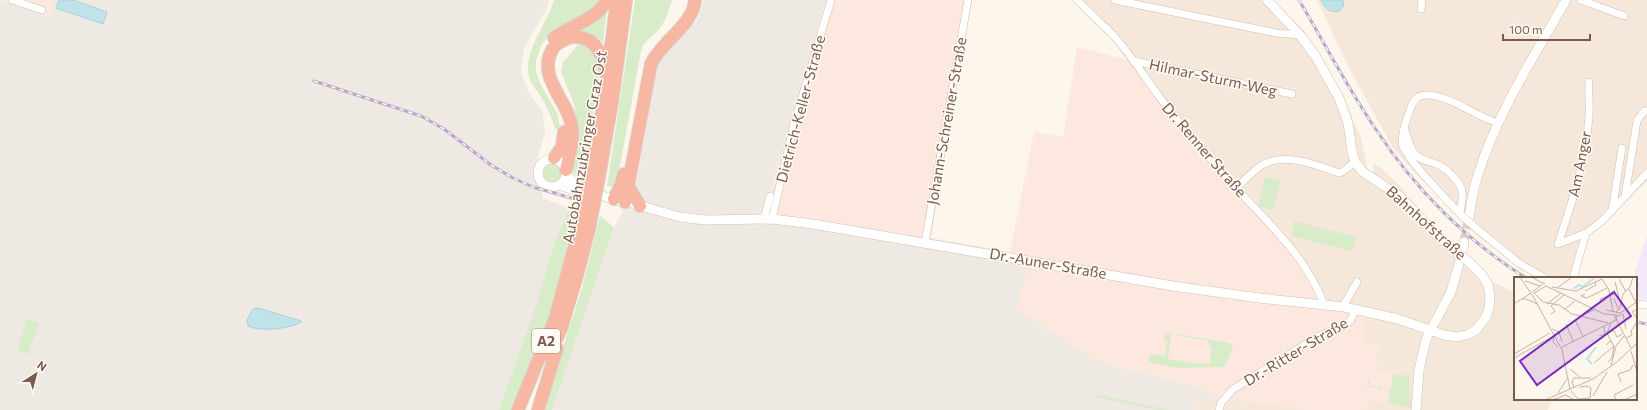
<svg xmlns="http://www.w3.org/2000/svg" width="1647" height="410" viewBox="0 0 1647 410" font-family="Commissioner,sans-serif">
  <rect width="100%" height="100%" fill="#fdf6ec"/>
  <path fill="#f5e8da" d="M1074 0H1272L1305 32 1347 106 1361 138 1368 171 1374 174 1373 163 1382 169 1399 185 1422 213 1452 254 1476 273 1515 293V399H1552L1548 410H1366L1368 401 1394 375 1375 371 1362 341 1322 308 1301 266 1273 229 1230 189 1157 101 1112 39 1083 12Z
    M1317 0H1647V181L1606 222 1582 239 1570 278H1535L1481 239 1416 174 1393 148 1350 70Z
    M1216 396 1239 399 1309 410H1190Z"/>
  <path fill="#fde8e0" d="M2 0H53L51 7 54 8 51 16Z
    M826 0H972L957 77 931 238 763 213 783 153Z
    M1077 47 1128 60 1157 101 1230 189 1273 229 1301 265 1322 308 1367 316 1362 341 1379 344 1375 371 1394 374 1390 403 1368 401 1366 410H1309L1239 399 1216 396 1201 388 1096 361 1016 309 1028 268 1010 252 1034 132 1063 137Z"/>
  <path fill="#efe9e4" d="M0 0 51 16 54 8 51 7 53 0H549L546 11 524 48 521 74 530 94 543 113 545 133 535 167V175L537 183 542 189V198L569 208 554 244 537 302 499 410H0Z
    M703 0H826L783 153 763 213 931 238 1010 252 1028 268 1016 309 1097 361 1201 388 1216 396 1190 410H552L614 227 635 190 658 63 665 52 698 19 703 5Z"/>
  <path fill="#f3e8fa" d="M1647 236V300L1636 299V278H1633Z"/>
  <path fill="#d8ecc9" d="M554 0H601L589 12 551 33 542 44 536 60V72L541 85 558 115 560 128 555 129C552 119 548 109 543 100 540 94 534 88 531 82 519 56 547 25 554 0Z
    M635 0H672C669 10 666 21 659 29 651 39 646 38 641 51L617 182 612 187 607 186Z
    M607 9 603 42 593 35 579 30Z
    M587 44 599 61V78L592 119 579 177 573 173 571 164 576 119 574 104 561 72 563 62 571 53 578 45Z
    M543 172a10 10 0 1 1 20 0a10 10 0 1 1-20 0Z
    M1265 177 1281 181 1273 210 1258 206Z
    M568 211 575 213 553 304 530 368 512 410H499L537 302 554 244Z
    M600 216 614 227 552 410H543L582 288Z
    M1294 221 1356 237 1352 251 1291 236Z
    M27 319 39 323 28 354 17 350Z
    M1165 333 1171 334 1168 359 1194 363H1210L1212 347 1209 345V341L1176 335 1178 334 1230 343 1233 348 1224 367 1179 368 1148 362 1150 354 1165 356 1167 341 1163 340Z
    M1396 374 1410 376 1409 390 1411 408 1388 403 1390 390 1381 388 1379 392 1380 388 1369 386 1367 390 1368 381H1370L1369 385 1380 387 1381 383V387L1391 389 1393 375Z
    M1098 395 1170 410H1158L1097 397Z"/>
  <path fill="#bfe3e8" stroke="#a5d3da" d="M59 0H73L107 12 103 24 56 8Z
    M1321 0H1344L1343 7 1339 11C1330 13 1325 9 1321 0Z
    M258 308 301 321V322C290 329 259 332 248 326L247 320 253 309Z"/>
  <g fill="none" stroke-linecap="round" stroke-linejoin="round">
    <path stroke="#dcd0c4" stroke-width="9" stroke-dasharray="9 4.5" stroke-linecap="butt" d="M1464 242 1469 217"/>
    <defs>
      <path id="street" d="M12 0 42 10
        M1077 0C1089 12 1102 24 1114 36 1132 56 1145 78 1161 99 1180 124 1201 148 1221 171 1257 214 1305 251 1324 305
        M1115 0 1276 33 1300 35
        M1581 0 1624 16
        M1421 9 1422 0
        M1134 61 1292 94
        M1405 130C1408 139 1409 148 1416 155 1423 162 1431 161 1439 165 1448 170 1462 183 1462 193 1463 199 1461 206 1460 212
        M1236 188C1245 180 1253 170 1264 164 1287 153 1317 165 1339 173L1342 172 1355 162
        M1625 196 1637 121 1644 111H1647
        M1612 211 1622 148
        M1463 217C1453 206 1402 155 1402 143 1402 132 1406 120 1410 110 1413 101 1417 94 1428 95 1454 97 1475 117 1499 123
        M764 219 770 196
        M772 219 794 124 831 0
        M1476 228 1520 264 1545 278
        M925 243 968 0
        M1558 244C1572 203 1586 160 1589 116 1590 105 1588 93 1589 82
        M1558 244 1586 233 1602 221 1647 173
        M1573 278 1586 233
        M1636 304 1647 305
        M1344 307 1345 303 1357 282
        M1219 410 1221 403 1232 390 1319 336 1346 325 1350 321 1356 309"/>
      <path id="secondary" d="M1267 0 1300 35 1316 57 1339 98 1348 123 1352 151 1355 162 1363 172 1398 195 1438 236 1457 252
        M538 173a14 14 0 1 1 28 0a14 14 0 1 1-28 0Z
        M566 176 581 187
        M559 185 580 192
        M603 196 619 201
        M634 204 680 217 705 220 772 219 813 224 1173 286 1259 298 1344 307 1398 319 1444 335 1458 337 1469 334 1476 330 1486 317 1489 308 1490 296 1488 285 1482 275 1470 263
        M1469 217C1471 204 1473 190 1477 178 1496 114 1534 57 1566 0
        M1463 249 1464 242
        M1416 410 1419 370 1425 344 1429 331 1434 324 1451 292 1460 260"/>
      <path id="highway" d="M554 38C572 24 596 21 607 0
        M554 158 562 147 564 132
        M566 170C569 157 573 143 572 130 571 103 536 78 552 50 555 45 561 41 566 39 574 36 583 37 590 41 601 49 603 61 607 73
        M591 174 604 100 617 0
        M599 177 612 102 626 0
        M628 186 640 206
        M614 199 621 185 624 174
        M625 202 651 64C661 42 694 24 695 0
        M549 355 561 329 578 272 590 225
        M518 410 555 319 581 222
        M538 410 557 348"/>
    </defs>
    <use href="#street" stroke="#d1beb0" stroke-width="8"/>
    <use href="#secondary" stroke="#d6c0b0" stroke-width="10"/>
    <use href="#highway" stroke="#dad1cd" stroke-width="14"/>
    <use href="#street" stroke="#fff" stroke-width="7"/>
    <use href="#secondary" stroke="#fff" stroke-width="9"/>
    <use href="#highway" stroke="#f7b7a3" stroke-width="12"/>
    <defs>
      <path id="rail" d="M1299 0C1325 44 1348 89 1377 131 1415 189 1467 241 1526 278
        M314 81 421 116 444 129 491 165 513 178 533 187 578 200
        M1636 322 1647 324"/>
    </defs>
    <use href="#rail" stroke="#b9a8c9" stroke-width="3"/>
    <use href="#rail" stroke="#fffaf3" stroke-width="1.5" stroke-dasharray="4.5" stroke-linecap="butt"/>
    <defs>
      <path id="street-bridge" d="M1463 217 1476 228"/>
      <path id="secondary-bridge" d="M1457 252 1470 263"/>
      <path id="highway-bridge" d="M581 222 591 174
        M590 225 599 177"/>
    </defs>
    <use href="#street-bridge" stroke="#d1beb0" stroke-width="8" stroke-linecap="butt"/>
    <use href="#secondary-bridge" stroke="#d6c0b0" stroke-width="10" stroke-linecap="butt"/>
    <use href="#highway-bridge" stroke="#dad1cd" stroke-width="14" stroke-linecap="butt"/>
    <use href="#street-bridge" stroke="#fff" stroke-width="7"/>
    <use href="#secondary-bridge" stroke="#fff" stroke-width="9"/>
    <use href="#highway-bridge" stroke="#f7b7a3" stroke-width="12"/>
  </g>
  <g text-anchor="middle" stroke-width="3" stroke-linejoin="round" paint-order="stroke">
    <rect fill="#fffaf3" stroke="#a28b7f" stroke-width="1" x="532" y="329" width="28" height="24" rx="3"/>
    <g font-size="14" font-weight="bold" fill="#7a5c4d">
      <text x="546" y="346">A2</text>
    </g>
    <g font-size="15" fill="#7a5c4d" stroke="#fffaf3">
      <text transform="translate(1213 78) rotate(12)" y="5">Hilmar-Sturm-Weg</text>
      <text transform="translate(801 109) rotate(-75)" y="5">Dietrich-Keller-Straße</text>
      <text transform="translate(947 121) rotate(-80)" y="5">Johann-Schreiner-Straße</text>
      <text transform="translate(585 147) rotate(-80)" y="5">Autobahnzubringer Graz Ost</text>
      <text transform="translate(1204 150) rotate(49)" y="5">Dr. Renner Straße</text>
      <text transform="translate(1580 164) rotate(-79)" y="5">Am Anger</text>
      <text transform="translate(1426 223) rotate(42)" y="5">Bahnhofstraße</text>
      <text transform="translate(1048 264) rotate(10)" y="5">Dr.-Auner-Straße</text>
      <text transform="translate(1296 352) rotate(-31)" y="5">Dr.-Ritter-Straße</text>
    </g>
  </g>
  <g transform="translate(1514 277)">
    <rect width="123" height="123" fill="#fdf6ec"/>
    <path fill="none" stroke="#bfe3e8" stroke-width="2" d="M59 12 65 8 68 10 82 0M78 87 73 82 82 70"/>
    <path fill="none" stroke="#c5b3a7" stroke-width="1" d="M6 0 20 21 48 73 56 112M17 0 31 7M88 2 95 13 99 35M105 2 112 15M11 4 26 9M101 5 107 28M38 10 62 14 88 2M43 11 58 0M115 12 122 26M71 14 82 8 81 5M18 15 29 7M71 17 67 19 73 21 93 11M8 22H12L23 27M100 22 105 33M88 25 86 22 100 17M0 27 17 16M33 27 47 16M51 32 61 24M123 32 118 35 123 41M92 33 106 36 123 25M102 35 106 31 109 17 116 10 119 0M37 37 41 34 37 29 51 17M100 38 117 71M67 39 82 32M104 39 109 37 112 52M61 43 69 59M94 46 58 37 45 28 29 25 20 16 32 9 90 37 103 38 102 43M97 46 93 56 97 64M52 47 59 64M38 52 45 55 48 65M97 54H100L103 60 108 57M40 57 39 65 44 70M85 59 91 57 90 49M112 61 118 58 117 54 123 45M92 68 97 64 100 69 98 81 94 85M48 70 102 43M117 74 123 95M0 77 36 56M0 81 36 61M80 86 100 69M97 88 102 69 110 59M56 92 66 100M107 105 104 97 116 93 119 88M60 110 58 105 60 101H77M57 114 64 122 76 121 77 111 73 109 66 110M44 116 53 102M79 119 93 95M31 123 79 102 103 85 123 66M38 123 52 118 60 123M102 123 100 118 119 108M110 123 123 117"/>
    <path fill="#7b2cbf" fill-opacity="0.15" stroke="#7b2cbf" stroke-width="2" d="M100 15 117 39 23 108 6 84Z"/>
    <rect width="123" height="123" fill="none" stroke="#7a5c4d" stroke-width="2"/>
  </g>
  <g transform="translate(36 374) rotate(36)" stroke="#fffaf3" stroke-width="3" paint-order="stroke">
  <path d="M0-3L7 15L0 10L-7 15Z" fill="#7a5c4d"/>
  <text y="-6" font-size="11" font-weight="bold" text-anchor="middle" fill="#7a5c4d">N</text>
  </g>
  <path d="M1503 34v6h87v-6" fill="none" stroke="#7a5c4d" stroke-width="2"/>
  <text x="1509" y="34" font-size="12" fill="#7a5c4d" stroke="#fffaf3" stroke-width="3" paint-order="stroke">100 m</text>
</svg>
